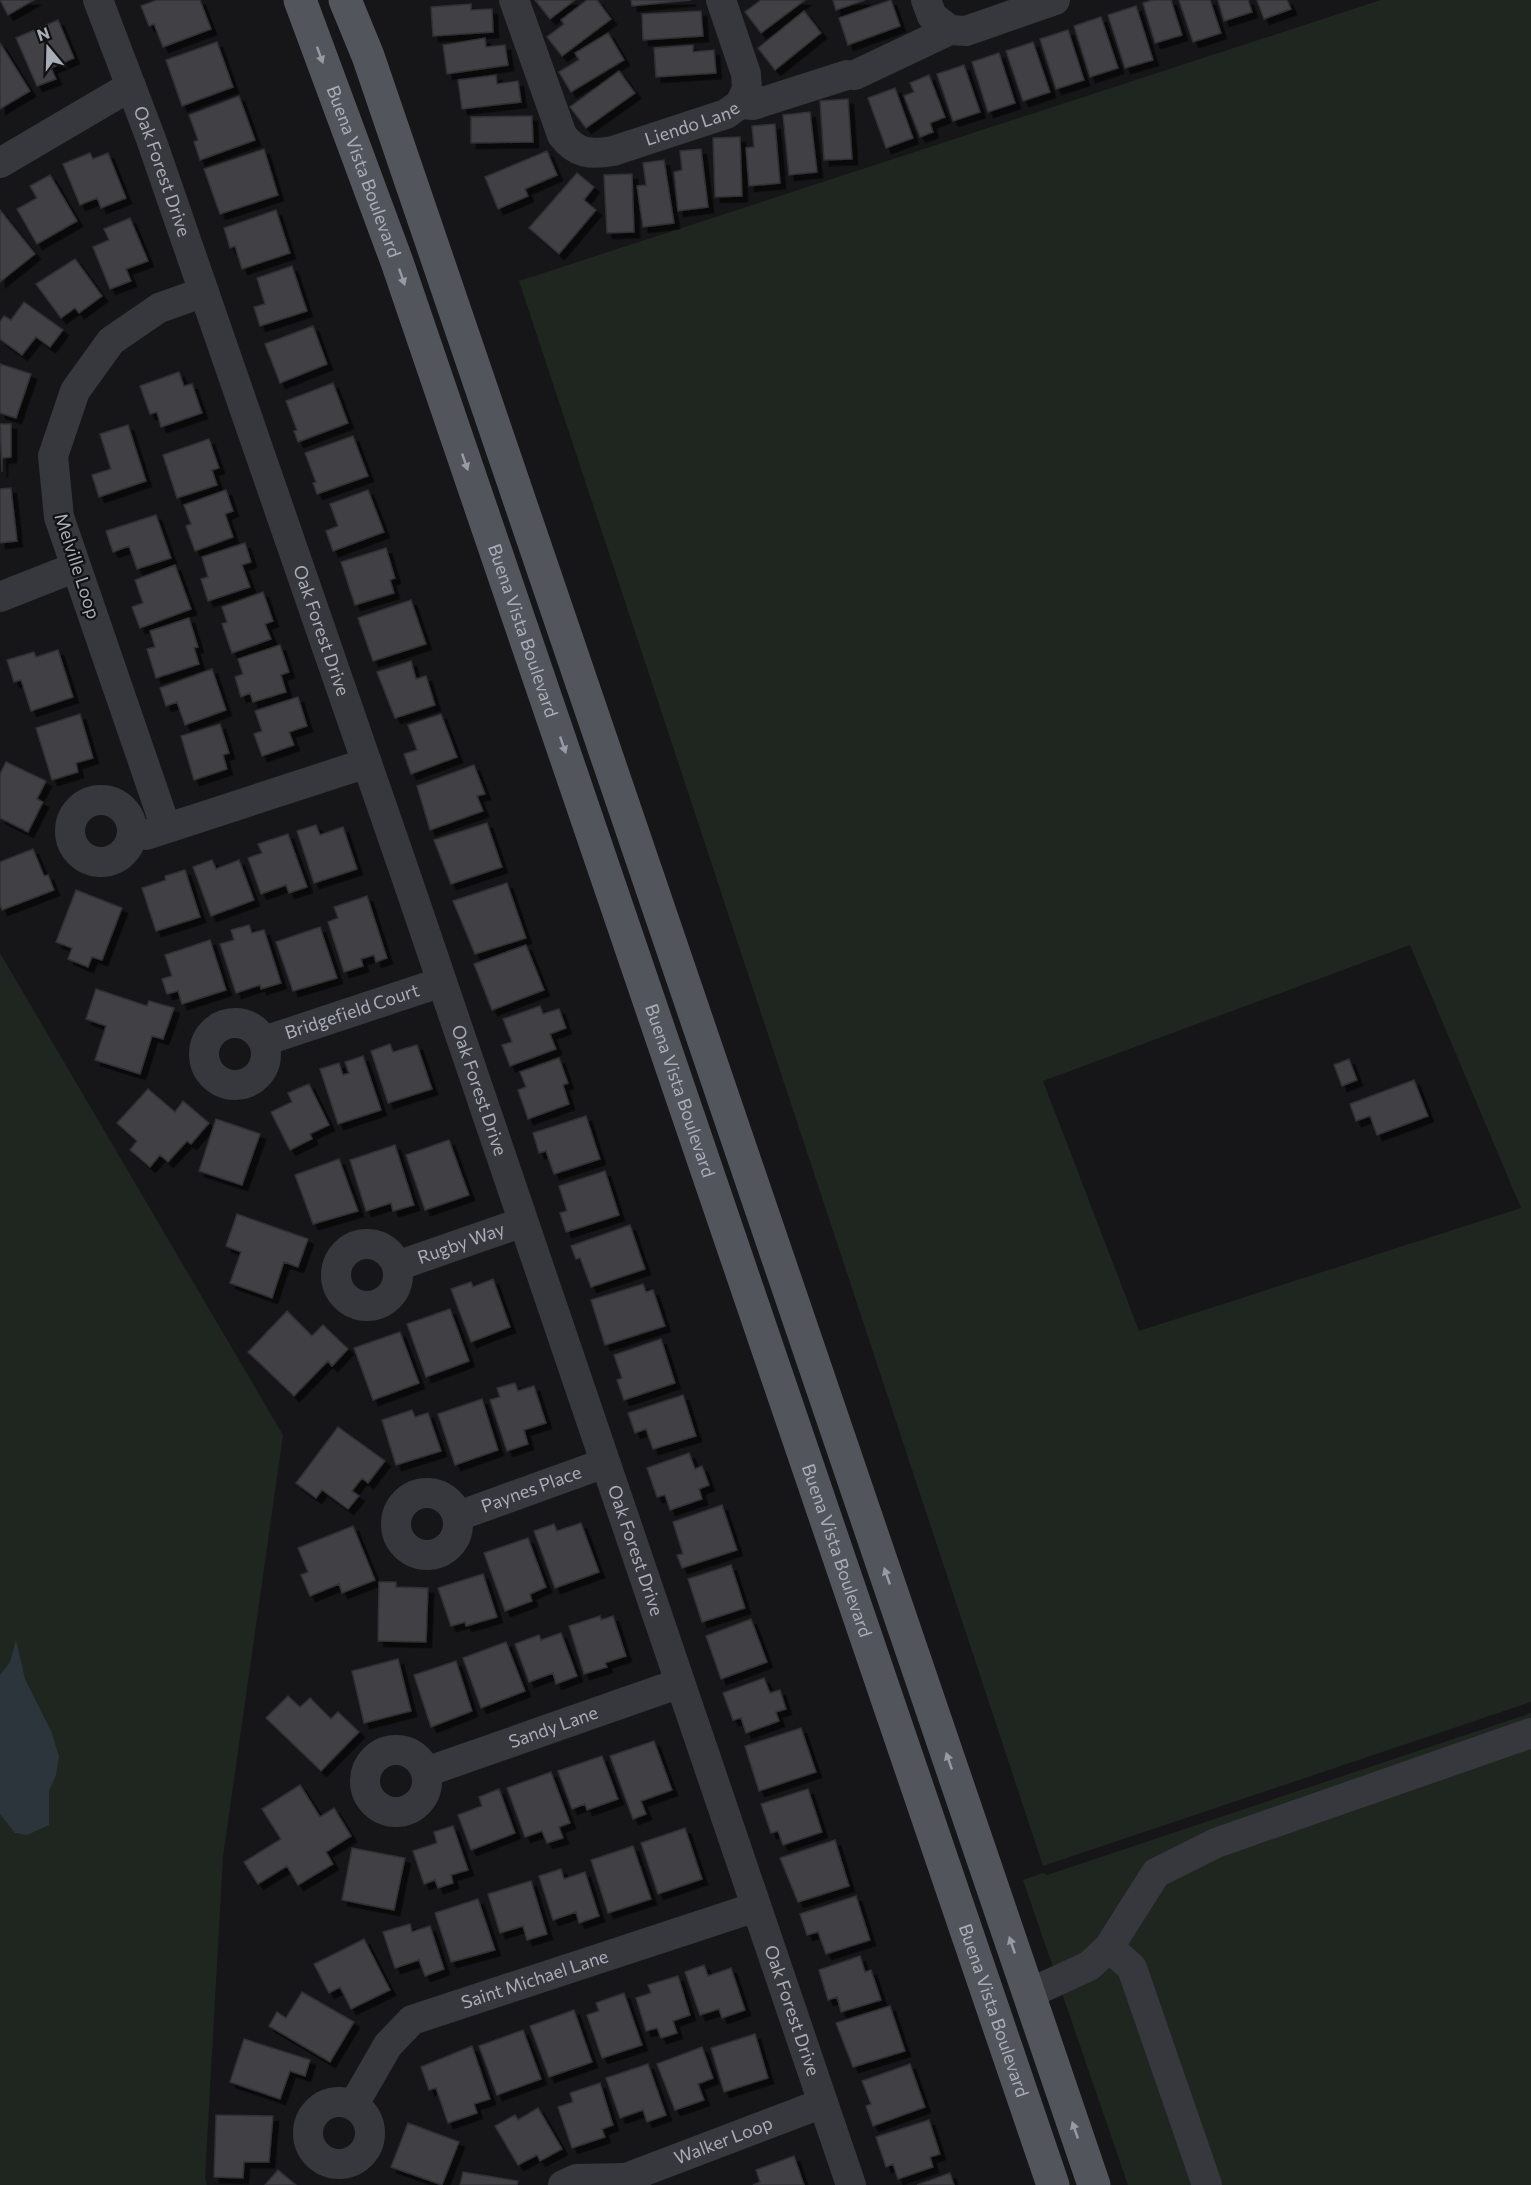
<svg xmlns="http://www.w3.org/2000/svg" width="1531" height="2185" viewBox="0 0 1531 2185" font-family="Commissioner,sans-serif">
  <defs>
    <filter id="shadow"><feDropShadow dx="5.5" dy="5.5" stdDeviation="0" flood-color="#0009"/></filter>
  </defs>
  <rect width="100%" height="100%" fill="#161618"/>
  <path fill="#1e261f" fill-rule="evenodd" d="M1381 0H1531V1702L1043 1866 519 281ZM1410 945 1521 1208 1139 1331 1043 1081Z
    M0 953 283 1435 223 1857 205 2178 207 2185H0Z
    M1531 1713V2185H1128L1023 1880 1043 1873 1047 1875Z"/>
  <path fill="#2c353c" d="M16 1640 25 1679 51 1731 59 1756 56 1775 49 1791V1825L27 1835 15 1833 0 1814V1675L10 1662Z"/>
  <path fill="#404145" stroke="#303034" stroke-width="1.5" filter="url(#shadow)" d="M0 0H34L8 15Z
    M157 0H200L211 29 163 47 154 24 149 26 141 6Z
    M535 0H575L550 19Z
    M587 0H597L611 19 562 56 547 37 564 24 561 20Z
    M631 0H691L632 6Z
    M761 0H805L761 33 745 12Z
    M833 0H865L836 10Z
    M891 0 900 26 848 45 839 18Z
    M1153 0H1171L1182 35 1155 43 1143 3Z
    M1179 0H1210L1221 33 1193 42Z
    M1218 0H1248L1252 12 1224 21Z
    M1257 0H1287L1291 9 1264 19Z
    M471 4V10L492 9 493 32 433 36 431 7Z
    M1136 6 1153 60 1125 68 1108 15Z
    M701 11 703 36 643 40 642 14Z
    M804 11 821 33 775 70 758 48Z
    M1101 17 1118 68 1090 77 1074 26Z
    M58 20 74 58 51 68 56 79 37 86 16 38Z
    M1068 30 1084 80 1056 89 1040 39Z
    M608 33 624 60 571 92 559 72 579 60 575 53Z
    M485 38 486 47 505 45 508 65 447 74 443 45Z
    M217 42 233 87 182 106 166 60Z
    M1033 42 1050 92 1023 101 1006 51Z
    M0 43 30 91 0 109Z
    M693 45V52L714 50 716 73 656 77 654 48Z
    M999 53 1015 103 988 112 972 62Z
    M964 65 980 112 953 121 937 74Z
    M619 71 635 93 586 128 570 107Z
    M496 75 497 84 518 81 521 102 462 109 458 80Z
    M929 75 945 117 930 123 933 132 920 137 904 96 914 92 910 83Z
    M895 88 913 138 886 148 868 98Z
    M239 96 255 140 200 160 194 142 198 140 189 115Z
    M848 99 852 159 824 160 820 101Z
    M810 112 817 172 789 175 783 115Z
    M532 116 533 142 471 143V117Z
    M775 124 780 183 749 186 746 148 754 147 752 126Z
    M740 137 742 196 715 197 713 138Z
    M264 149 278 195 220 214 204 169Z
    M701 149 708 207 678 211 674 172 682 170 680 151Z
    M547 151 557 175 525 189 528 196 498 209 485 177Z
    M90 153 93 159 108 153 126 198 101 208 97 198 80 205 63 164Z
    M664 160 674 223 643 227 637 186 646 185 643 163Z
    M577 173 594 187 584 200 596 210 559 254 529 228Z
    M632 174 634 232 607 233 604 175Z
    M50 175 77 221 37 244 17 209 37 198 30 186Z
    M0 210 35 254 0 282Z
    M276 210 290 253 242 269 235 246 230 248 224 228Z
    M130 218 148 261 126 269 131 281 110 289 93 247 109 240 104 229Z
    M75 259 102 296 79 313 75 308 61 318 36 284Z
    M292 266 307 311 260 326 254 307 265 304 257 278Z
    M24 302 63 330 50 347 36 337 22 355 0 339V322L4 316 11 320Z
    M313 326 327 364 280 383 265 344Z
    M0 364 31 374 16 418 0 413Z
    M179 372 184 386 192 384 202 413 161 427 157 412 150 414 140 386Z
    M333 383 348 423 298 442 294 431 297 430 286 401Z
    M0 424H11V457L2 458V472Z
    M128 425 146 481 99 497 92 475 111 469 100 434Z
    M353 436 368 476 317 494 313 483 316 482 305 453Z
    M209 439 219 468 212 470 217 485 177 498 163 455Z
    M11 488 17 541 0 543V489Z
    M226 490 233 511 225 514 233 537 195 551 186 526 191 524 184 505Z
    M368 490 384 532 333 551 326 531 338 526 330 504Z
    M156 515 171 558 137 569 129 546 113 552 106 531Z
    M245 543 251 562 242 565 250 587 208 601 201 579 208 577 202 557Z
    M386 548 395 578 390 580 394 593 355 605 341 562Z
    M175 565 191 609 140 628 132 607 143 603 135 580Z
    M263 592 273 621 265 624 271 639 232 653 222 624 227 622 222 607Z
    M411 600 426 644 373 661 358 618Z
    M189 618 198 647 194 648 199 664 156 678 147 649 155 647 150 631Z
    M280 645 289 672 281 675 286 692 253 702 250 693 241 697 235 677 243 674 238 659Z
    M58 650 73 697 31 711 21 680 14 682 7 660 34 652 36 657Z
    M411 661 416 679 426 676 435 705 395 718 377 672Z
    M212 669 226 710 185 725 177 702 166 706 160 688Z
    M298 697 307 726 289 732 294 745 262 756 254 734 262 731 255 711Z
    M80 714 93 758 76 763 78 772 52 780 36 728Z
    M441 714 457 757 411 774 404 754 417 750 408 725Z
    M220 724 229 753 223 755 227 769 194 780 181 736Z
    M6 762 46 781 37 799 43 802 28 832 0 818V774Z
    M474 765 485 794 477 796 483 811 430 830 417 786Z
    M487 823 502 867 451 884 434 840Z
    M316 825 320 835 343 827 357 869 314 883 297 831Z
    M288 834 307 887 289 893 286 885 261 894 248 858 262 853 258 844Z
    M33 849 44 876 48 875 54 890 2 910 0 904V862Z
    M212 860 216 869 239 860 254 900 211 916 193 867Z
    M185 870 200 917 156 931 142 888 166 880 165 876Z
    M507 883 526 938 475 954 453 901Z
    M76 890 122 908 102 960 92 957 88 967 68 959 72 948 56 942Z
    M367 896 387 958 376 962 374 955 361 959 363 966 344 972 328 922 338 918 334 907Z
    M249 925 252 933 264 930 281 983 261 989 260 985 236 993 220 944 234 940 231 930Z
    M320 927 337 978 293 991 276 942Z
    M210 940 226 990 182 1004 178 991 167 994 162 979 172 976 165 955Z
    M526 945 544 990 492 1010 474 964Z
    M96 989 147 1006 149 1001 174 1008 163 1039 152 1036 140 1074 95 1060 106 1026 86 1019Z
    M540 1006 543 1014 559 1009 566 1028 550 1034 556 1049 510 1066 502 1045 512 1042 503 1019Z
    M390 1044 393 1052 417 1045 432 1089 388 1103 371 1051Z
    M363 1056 381 1110 338 1124 320 1069 339 1063 343 1075 349 1073 345 1062Z
    M559 1058 568 1083 563 1085 569 1104 528 1119 518 1090 526 1087 520 1072Z
    M1349 1059 1357 1080 1342 1086 1334 1065Z
    M1414 1080 1428 1116 1377 1135 1370 1116 1356 1121 1350 1104Z
    M309 1084 329 1125 310 1134 312 1139 290 1150 271 1112 292 1102 288 1093Z
    M148 1089 175 1112 183 1101 209 1123 191 1144 187 1141 168 1162 160 1155 150 1167 130 1150 137 1141 117 1123Z
    M586 1116 600 1159 554 1174 546 1151 539 1153 533 1133Z
    M216 1119 260 1134 242 1185 199 1171Z
    M449 1140 469 1195 425 1210 406 1155Z
    M395 1145 414 1205 393 1211 391 1203 366 1211 350 1160Z
    M339 1159 358 1211 313 1224 295 1175Z
    M605 1171 619 1215 566 1232 560 1213 567 1211 559 1186Z
    M237 1214 308 1239 298 1267 284 1262 272 1298 230 1283 241 1252 226 1246Z
    M630 1225 645 1269 591 1287 580 1258 576 1259 571 1246Z
    M493 1279 510 1327 471 1342 451 1289 471 1282 473 1287Z
    M643 1284 646 1292 653 1290 665 1326 605 1345 591 1300Z
    M450 1309 469 1361 426 1377 407 1324Z
    M287 1311 312 1336 323 1325 348 1349 332 1366 328 1361 294 1396 248 1352Z
    M400 1332 419 1383 373 1400 354 1348Z
    M661 1339 675 1383 624 1400 617 1380 622 1378 614 1355Z
    M515 1383 518 1391 534 1386 546 1423 524 1430 528 1444 507 1451 490 1400 500 1397 497 1388Z
    M683 1395 696 1436 653 1449 646 1429 635 1433 628 1413Z
    M482 1399 498 1450 455 1465 438 1414Z
    M412 1410 415 1417 428 1413 441 1451 396 1465 382 1420Z
    M338 1427 385 1461 368 1483 362 1478 352 1491 359 1496 348 1509 322 1490 316 1498 296 1483Z
    M689 1453 695 1469 702 1466 709 1485 699 1489 702 1499 670 1510 665 1495 657 1497 647 1468Z
    M722 1505 737 1550 682 1568 677 1555 683 1554 673 1522Z
    M581 1523 599 1572 555 1588 534 1531 554 1524 557 1531Z
    M353 1526 375 1580 342 1593 339 1584 310 1596 301 1575 308 1572 298 1548Z
    M528 1538 546 1587 530 1594 532 1601 505 1611 484 1553Z
    M731 1565 745 1608 702 1622 688 1579Z
    M483 1574 497 1617 466 1626 465 1622 451 1626 438 1588Z
    M379 1582H396V1587L428 1588 426 1642 378 1641Z
    M600 1616 601 1620 613 1616 626 1656 605 1663 607 1667 584 1674 569 1626Z
    M751 1619 767 1662 721 1679 706 1636Z
    M561 1633 577 1676 556 1684 553 1673 529 1682 515 1644 539 1635 541 1640Z
    M506 1642 525 1691 481 1708 463 1658Z
    M398 1659 411 1711 364 1723 352 1671Z
    M456 1661 472 1711 431 1727 414 1675Z
    M764 1678 770 1693 780 1690 786 1709 776 1712 779 1721 746 1733 741 1718 733 1720 723 1693Z
    M288 1696 300 1707 310 1698 331 1719 338 1712 359 1732 321 1771 266 1718Z
    M801 1728 816 1772 759 1791 745 1746Z
    M654 1741 672 1790 641 1801 646 1814 633 1819 610 1756Z
    M602 1756 618 1799 587 1810 585 1804 572 1809 558 1771Z
    M551 1772 570 1823 559 1827 563 1838 547 1843 542 1831 525 1837 507 1788Z
    M300 1785 320 1817 334 1808 351 1836 326 1852 333 1864 298 1885 287 1866 258 1884 244 1862 281 1839 262 1809Z
    M499 1789 515 1833 471 1850 458 1815 482 1806 479 1797Z
    M808 1789 822 1832 783 1845 778 1831 771 1833 761 1804Z
    M453 1826 468 1870 451 1875 453 1883 438 1888 435 1880 424 1884 413 1851 437 1843 434 1832Z
    M685 1828 702 1879 658 1894 641 1843Z
    M835 1840 849 1886 798 1902 780 1858Z
    M633 1846 651 1899 608 1913 591 1860Z
    M352 1848 405 1858 394 1910 342 1900Z
    M561 1869 564 1879 585 1872 599 1916 579 1923 576 1912 553 1920 539 1876Z
    M531 1881 547 1934 527 1940 523 1926 500 1933 488 1894Z
    M856 1896 870 1940 826 1954 818 1932 807 1935 800 1914Z
    M478 1899 495 1950 451 1962 435 1913Z
    M410 1924 412 1932 430 1926 444 1969 425 1976 419 1960 395 1968 383 1932Z
    M364 1939 390 1990 351 2009 340 1987 329 1993 314 1964Z
    M860 1956 865 1972 871 1970 881 2000 841 2012 837 1997 828 2000 819 1970Z
    M704 1965 708 1976 731 1968 745 2010 722 2018 719 2009 700 2015 685 1972Z
    M678 1976 690 2015 673 2021 677 2033 661 2038 657 2028 646 2031 636 1998 651 1993 648 1985Z
    M302 1992 354 2022 330 2062 269 2026 277 2012 286 2018Z
    M624 1993 642 2045 602 2058 587 2015 599 2011 596 2003Z
    M890 2006 905 2051 853 2067 836 2023Z
    M574 2010 592 2062 549 2077 530 2026Z
    M523 2030 541 2079 497 2095 479 2046Z
    M755 2034 768 2078 724 2092 711 2048Z
    M244 2039 310 2060 305 2076 290 2071 280 2099 230 2082Z
    M472 2046 490 2099 474 2104 477 2113 448 2123 436 2088 429 2090 421 2067Z
    M702 2047 713 2078 698 2084 704 2100 675 2110 657 2064Z
    M648 2064 666 2115 647 2122 643 2110 620 2118 606 2078Z
    M910 2064 925 2107 873 2126 866 2106 871 2104 862 2081Z
    M600 2083 613 2125 602 2129 605 2137 572 2148 558 2107 573 2102 570 2093Z
    M538 2108 562 2149 540 2161 537 2155 518 2165 495 2126 515 2115 518 2120Z
    M216 2115 273 2116 269 2162H244L243 2178 214 2177Z
    M929 2120 940 2154 930 2157 933 2167 898 2179 893 2164 886 2167 876 2137Z
    M408 2123 459 2142 442 2185 391 2167Z
    M794 2156 804 2185H753L760 2182 756 2170Z
    M278 2170 296 2185H265Z
    M463 2172 518 2181 517 2185H460Z
    M950 2173 954 2185H917Z"/>
  <g fill="none" stroke-linecap="round" stroke-linejoin="round">
    <g stroke="#37383d" stroke-width="30">
      <path id="s1" d="M98 0 151 139 406 876 851 2185"/>
      <path id="s2" d="M514 0 562 135C576 154 591 155 613 151L726 114 740 104 753 105 847 75"/>
      <path d="M721 0 746 74 747 89 740 104"/>
      <path d="M926 0 932 16 950 30"/>
      <path d="M950 30 966 31 1055 0"/>
      <path d="M855 75 950 30"/>
      <path d="M0 163 131 86"/>
      <path d="M0 597 76 567"/>
      <circle cx="101" cy="831" r="31"/>
      <path d="M166 828 59 517 53 456 75 391 111 341 159 308 204 292"/>
      <path d="M133 832 146 835 367 763"/>
      <circle cx="235" cy="1054" r="31"/>
      <path id="s3" d="M264 1041 442 982"/>
      <circle cx="367" cy="1275" r="31"/>
      <path id="s4" d="M397 1266 523 1222"/>
      <circle cx="427" cy="1524" r="31"/>
      <path id="s5" d="M458 1516 605 1463"/>
      <circle cx="396" cy="1781" r="31"/>
      <path id="s6" d="M426 1772 680 1683"/>
      <path d="M1109 1947 1132 1968 1207 2185"/>
      <path d="M1028 1994 1089 1966 1109 1947 1156 1873 1216 1843 1531 1733"/>
      <circle cx="339" cy="2133" r="31"/>
      <path id="s7" d="M354 2104 388 2045 412 2020 756 1907"/>
      <path d="M563 2185 576 2179 626 2178"/>
      <path id="s8" d="M629 2185 626 2178 823 2103"/>
    </g>
    <g stroke="#53555c" stroke-width="33">
      <path id="s9" d="M300 0 397 262 1053 2185"/>
      <path d="M345 0 368 56 1094 2185"/>
    </g>
  </g>
  <defs><path id="oneway-solid" d="M-6-.8H1V-3.2L6.5 0L1 3.2V.8H-6Z" transform="scale(1.5)"/></defs>
  <g fill="#979ba6">
    <use href="#oneway-solid" transform="translate(320 55) rotate(70)"/>
    <use href="#oneway-solid" transform="translate(402 277) rotate(71)"/>
    <use href="#oneway-solid" transform="translate(465 462) rotate(71)"/>
    <use href="#oneway-solid" transform="translate(563 745) rotate(71)"/>
    <use href="#oneway-solid" transform="translate(887 1576) rotate(-109)"/>
    <use href="#oneway-solid" transform="translate(949 1761) rotate(-109)"/>
    <use href="#oneway-solid" transform="translate(1012 1945) rotate(-109)"/>
    <use href="#oneway-solid" transform="translate(1075 2130) rotate(-109)"/>
  </g>
  <g text-anchor="middle" stroke-width="4.5" stroke-linejoin="round" paint-order="stroke">
    <g font-size="18" fill="#a8adb8" stroke="#111113">
      <text dy="6" stroke="none"><textPath href="#s2" startOffset="284">Liendo Lane</textPath></text>
      <text dy="6" stroke="none"><textPath href="#s1" startOffset="183">Oak Forest Drive</textPath></text>
      <text dy="6" stroke="none"><textPath href="#s9" startOffset="183">Buena Vista Boulevard</textPath></text>
      <text transform="translate(77 566) rotate(72)" y="6">Melville Loop</text>
      <text dy="6" stroke="none"><textPath href="#s1" startOffset="669">Oak Forest Drive</textPath></text>
      <text dy="6" stroke="none"><textPath href="#s9" startOffset="669">Buena Vista Boulevard</textPath></text>
      <text dy="6" stroke="none"><textPath href="#s3" startOffset="93">Bridgefield Court</textPath></text>
      <text dy="6" stroke="none"><textPath href="#s1" startOffset="1155">Oak Forest Drive</textPath></text>
      <text dy="6" stroke="none"><textPath href="#s9" startOffset="1155">Buena Vista Boulevard</textPath></text>
      <text dy="6" stroke="none"><textPath href="#s4" startOffset="68">Rugby Way</textPath></text>
      <text dy="6" stroke="none"><textPath href="#s5" startOffset="78">Paynes Place</textPath></text>
      <text dy="6" stroke="none"><textPath href="#s1" startOffset="1641">Oak Forest Drive</textPath></text>
      <text dy="6" stroke="none"><textPath href="#s9" startOffset="1641">Buena Vista Boulevard</textPath></text>
      <text dy="6" stroke="none"><textPath href="#s6" startOffset="135">Sandy Lane</textPath></text>
      <text dy="6" stroke="none"><textPath href="#s7" startOffset="232">Saint Michael Lane</textPath></text>
      <text dy="6" stroke="none"><textPath href="#s1" startOffset="2127">Oak Forest Drive</textPath></text>
      <text dy="6" stroke="none"><textPath href="#s9" startOffset="2127">Buena Vista Boulevard</textPath></text>
      <text dy="6" stroke="none"><textPath href="#s8" startOffset="112">Walker Loop</textPath></text>
    </g>
  </g>
  <g transform="translate(48 48) rotate(341)" stroke="#111113" stroke-width="4.5" paint-order="stroke">
  <path d="M0-4.5L10 22L0 15L-10 22Z" fill="#a8adb8"/>
  <text y="-9" font-size="16" font-weight="bold" text-anchor="middle" fill="#a8adb8">N</text>
  </g>
</svg>
